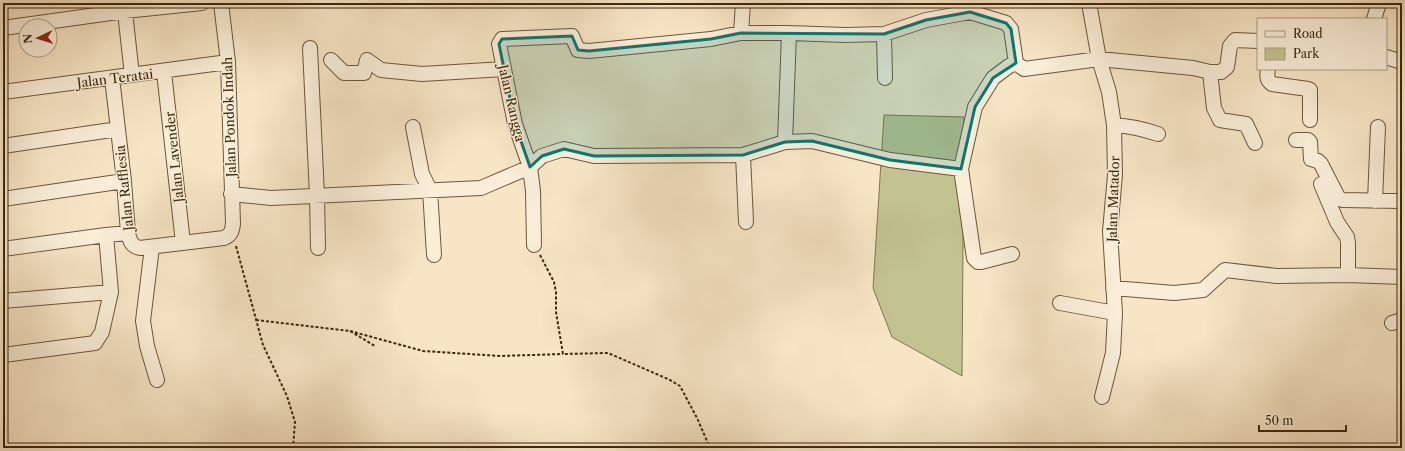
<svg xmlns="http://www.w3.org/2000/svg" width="1405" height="451" viewBox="0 0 1405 451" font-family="'Libre Caslon Text',serif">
  <rect width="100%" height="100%" fill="#f7e5c5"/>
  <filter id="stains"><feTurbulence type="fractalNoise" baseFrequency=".005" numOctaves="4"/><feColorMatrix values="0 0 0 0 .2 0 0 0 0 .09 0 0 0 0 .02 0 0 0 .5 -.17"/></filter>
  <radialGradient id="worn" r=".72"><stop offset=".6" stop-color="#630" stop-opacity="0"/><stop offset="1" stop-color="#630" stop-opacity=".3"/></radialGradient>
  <path fill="#c2c391" stroke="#807550" d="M884 115 964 117 962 376 892 337 873 288Z"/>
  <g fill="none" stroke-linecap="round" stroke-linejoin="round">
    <defs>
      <path id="minor" d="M124 3 132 75
        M1089 3 1099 59 1109 92 1114 125 1115 175 1110 231 1115 313 1113 353 1102 397
        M1374 19 1379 3
        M3 28 125 11 202 3
        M741 33H789L845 35 884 34 926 20 970 12 1006 23 1011 29 1016 63 1024 69 1099 59 1193 68 1210 72H1221L1227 67 1230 46 1235 40 1258 41
        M884 34 885 78
        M310 48 317 195 318 248
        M1386 57 1402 62
        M331 60 344 73H364L367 60 381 70 422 74 504 69
        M1268 69C1267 75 1266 80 1272 84L1308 89 1310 90V120
        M164 72 183 243
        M1210 72 1214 108 1220 120 1246 124 1255 143
        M112 78 124 181 128 233C130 241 131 246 140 248L224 238C231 235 232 231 233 224L228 62 221 3
        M3 92 228 62
        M1114 125C1129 126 1143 129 1158 134
        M413 127 422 174 430 190 434 255
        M1296 140H1308L1310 142 1311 159 1318 161 1321 164 1339 199 1343 200 1402 201
        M785 142 789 33
        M3 146 118 129
        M743 155 746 222
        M961 169 974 258 978 262H981L1012 254
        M1321 184 1337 222 1347 237 1348 243V275
        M231 194 271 198 481 188 530 167 515 124 499 44 502 39 572 36 578 50 589 51 711 39 741 33 743 3
        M3 199 124 181
        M1375 201 1378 127
        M534 245 533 191 530 167 542 156 564 149 594 156 743 155 785 142 812 141 890 160 961 169 975 107 993 78 1009 66 1016 63
        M152 247 143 321 147 346 157 380
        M3 249 106 235
        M1113 288 1174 293 1203 290 1225 270 1277 276 1348 275 1402 277
        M3 301 111 292
        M1060 303 1115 313
        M1392 323 1402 320
        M3 355 95 343 102 332 111 292 106 235 128 233"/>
    </defs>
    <use href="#minor" stroke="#6c563c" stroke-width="16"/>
    <path stroke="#3d270e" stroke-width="2" stroke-dasharray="3 2" stroke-linecap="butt" d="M236 246 263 345 287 396 295 422 293 448
      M540 255 554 282 556 292V312L563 354 608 353 668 379 680 386 697 418 710 448
      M256 320 350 331 375 346
      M350 331 423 351 500 356 563 354"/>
    <use href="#minor" stroke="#faeed9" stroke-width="14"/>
  </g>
  <path fill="#0f766e" fill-opacity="0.2" stroke="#0f766e" stroke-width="3" stroke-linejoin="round" d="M970 12 1006 23 1011 29 1016 63 993 78 975 107 961 169 890 160 812 141 785 142 743 155 594 156 564 149 542 156 530 167 515 124 499 44 502 39 572 36 578 50 589 51 711 39 741 33 884 34 926 20Z"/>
  <g text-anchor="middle" stroke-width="3" stroke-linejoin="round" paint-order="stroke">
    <g font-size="13" fill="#3d270e" stroke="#faeed9">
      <text transform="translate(115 78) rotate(-7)" y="5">Jalan Teratai</text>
      <text transform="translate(512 103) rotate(77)" y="5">Jalan Rangga</text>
      <text transform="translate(229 117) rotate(-92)" y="5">Jalan Pondok Indah</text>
      <text transform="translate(174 157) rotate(-96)" y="5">Jalan Lavender</text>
      <text transform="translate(124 188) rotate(-96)" y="5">Jalan Rafflesia</text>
      <text transform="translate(1113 199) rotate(-88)" y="5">Jalan Matador</text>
    </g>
  </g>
  <rect width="1405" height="451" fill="none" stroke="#f7e5c5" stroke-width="16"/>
  <rect x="4" y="4" width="1397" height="443" fill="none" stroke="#3d270e" stroke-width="2"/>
  <rect x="8" y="8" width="1389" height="435" fill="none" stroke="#3d270e"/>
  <rect x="1257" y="18" width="130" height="52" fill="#faeed9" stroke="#ae9e88"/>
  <rect x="1265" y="31" width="20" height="6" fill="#faeed9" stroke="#ae9e88"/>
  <text x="1293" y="38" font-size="12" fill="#3d270e">Road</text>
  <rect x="1265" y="48" width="20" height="12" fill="#c2c391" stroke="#ae9e88"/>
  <text x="1293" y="58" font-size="12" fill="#3d270e">Park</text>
  <g transform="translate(38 38) rotate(266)"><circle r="19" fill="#faeed9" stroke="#ae9e88"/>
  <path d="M0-3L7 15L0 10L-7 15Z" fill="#8f2418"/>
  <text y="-6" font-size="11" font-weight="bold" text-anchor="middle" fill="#3d270e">N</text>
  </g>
  <path d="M1259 425v6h87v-6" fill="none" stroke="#3d270e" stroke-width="2"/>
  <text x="1265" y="425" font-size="12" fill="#3d270e" stroke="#faeed9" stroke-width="3" paint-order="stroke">50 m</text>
  <rect width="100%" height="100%" filter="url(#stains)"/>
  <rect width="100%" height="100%" fill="url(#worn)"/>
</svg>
